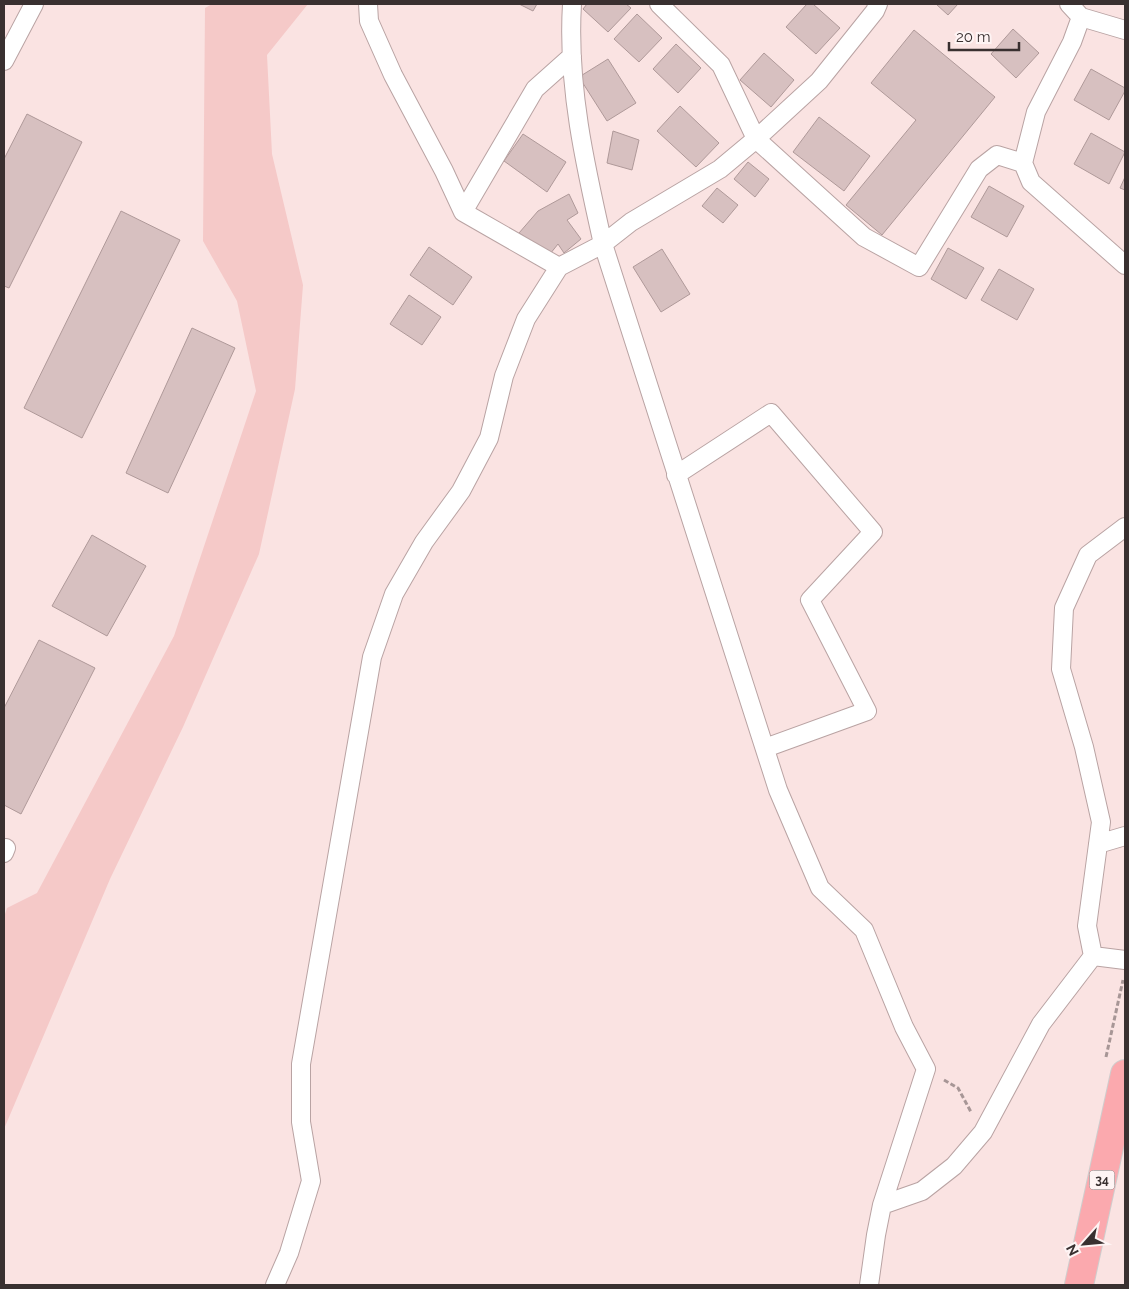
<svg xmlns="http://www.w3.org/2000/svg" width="1129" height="1289" viewBox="0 0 1129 1289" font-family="Raleway,sans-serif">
  <rect width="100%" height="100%" fill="#fae3e2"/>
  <path fill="#f5c9c8" d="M212 4H308L267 55 272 154 303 285 295 389 259 554 183 727 110 879 4 1129V917L7 908 37 893 174 636 256 391 237 301 203 241 205 8Z"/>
  <path fill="#d7c0c0" stroke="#af9999" d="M519 4H537L533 11Z
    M587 4H626L631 8 608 32 583 9Z
    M807 4H813L840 28 816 54 786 27Z
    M936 4H958L948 15Z
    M637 14 662 38 639 62 614 39Z
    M1013 29 1039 53 1016 78 991 54Z
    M914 30 995 97 882 235 846 205 916 120 871 83Z
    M676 44 701 68 678 93 653 69Z
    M764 53 794 80 771 107 740 80Z
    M608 59 636 103 607 121 579 77Z
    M1091 69 1125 88V91L1109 120 1074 100Z
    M680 106 719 143 696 167 657 131Z
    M27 114 82 142 9 288 4 286V159Z
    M819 117 870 156 844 191 793 152Z
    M613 131 639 140 632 170 607 163Z
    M1091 133 1125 152 1109 184 1074 164Z
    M523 134 566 162 547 192 504 161Z
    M748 162 769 179 755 197 734 179Z
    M1125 177V190L1120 188Z
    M989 186 1024 206 1007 237 971 217Z
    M717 188 738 205 723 223 702 206Z
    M569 194 578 213 567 220 581 239 564 253 558 244 550 254 519 233 538 211Z
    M121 211 180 240 82 438 24 408Z
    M429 247 472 277 453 305 410 275Z
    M948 248 984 268 966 299 931 279Z
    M662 249 690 294 661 312 633 267Z
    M999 269 1034 289 1017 320 981 300Z
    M409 295 441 317 422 345 390 324Z
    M192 328 235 348 168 493 126 473Z
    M92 535 146 566 107 636 52 606Z
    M39 640 95 668 21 814 4 805V708Z"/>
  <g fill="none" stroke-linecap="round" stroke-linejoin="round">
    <defs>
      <path id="minor" d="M368 4 369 21 393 75 444 171 463 212 559 267
        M572 4C567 85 585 165 603 244L778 790 820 888 864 930 904 1027 926 1069 882 1205 876 1235 869 1285
        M659 4 721 65 756 139 864 237 919 267 979 169 997 155 1023 163
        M1069 4 1081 17 1125 30
        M1081 17 1072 42 1036 112 1023 163 1031 182 1125 265
        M4 61 34 4
        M463 212 535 89 572 56
        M676 475 771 413 873 532 810 600 867 711 765 748
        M1098 844 1125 836
        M4 853 6 848
        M1093 956 1125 960
        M882 1205 922 1191 954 1166 983 1132 1041 1024 1093 956 1087 926 1101 822 1084 747 1061 669 1064 608 1088 555 1125 527
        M275 1285 289 1253 311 1181 301 1122V1064L372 657 394 594 424 542 461 491 489 438 504 376 526 319 559 267 603 244 631 222 720 169 756 139 819 81 875 11 878 4"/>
      <path id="primary" d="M1079 1285 1125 1074"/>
    </defs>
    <use href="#minor" stroke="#b9a3a3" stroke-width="20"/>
    <use href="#primary" stroke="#cfcdcd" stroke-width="30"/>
    <path stroke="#a79696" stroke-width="3" stroke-dasharray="5 2.5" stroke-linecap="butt" d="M1106 1057 1123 980
      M944 1080 958 1088 971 1112"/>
    <use href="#minor" stroke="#fff" stroke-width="18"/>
    <use href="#primary" stroke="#fba9ae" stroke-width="28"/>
  </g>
  <g text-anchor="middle" stroke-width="5" stroke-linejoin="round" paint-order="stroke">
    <rect fill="#fef4f4" stroke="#746b6b" stroke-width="1" x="1089.5" y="1170.5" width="25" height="19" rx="4"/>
    <g font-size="12" font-weight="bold" fill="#393030">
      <text x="1102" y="1184">34</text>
    </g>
  </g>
  <rect width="1129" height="1289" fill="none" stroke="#393030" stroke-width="10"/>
  <g transform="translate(1084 1244) rotate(243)" stroke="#fef4f4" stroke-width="4" paint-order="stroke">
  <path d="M0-4L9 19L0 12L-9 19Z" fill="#393030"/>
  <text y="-8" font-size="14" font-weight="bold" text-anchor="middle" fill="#393030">N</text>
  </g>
  <path d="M949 42v8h70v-8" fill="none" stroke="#393030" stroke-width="2.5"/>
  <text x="956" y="42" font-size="15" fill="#393030" stroke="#fef4f4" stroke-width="4" paint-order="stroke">20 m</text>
</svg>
